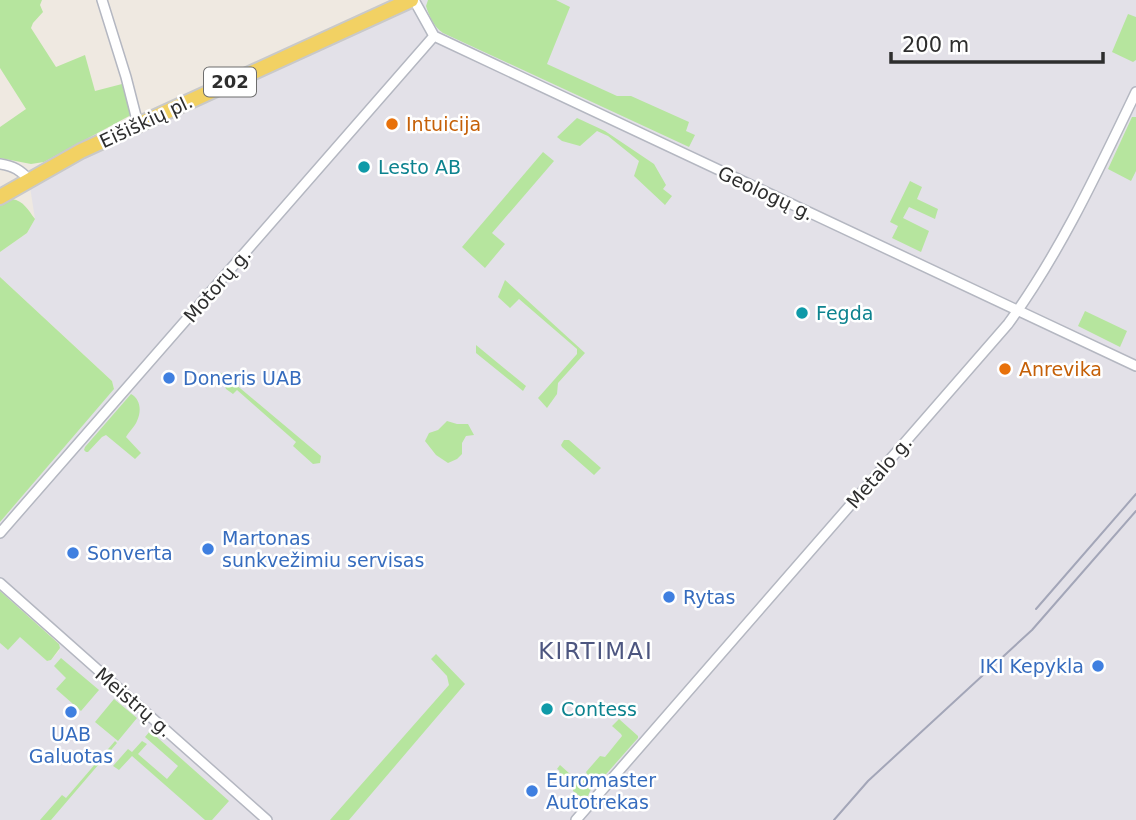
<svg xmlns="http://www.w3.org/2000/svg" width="1136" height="820" viewBox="0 0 1136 820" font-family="'DejaVu Sans',sans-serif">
  <rect width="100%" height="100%" fill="#efe9e1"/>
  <path fill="#e3e1e8" d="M420 0H1136V820H0V643L8 649 20 636 47 661 51 660 59 651V643L0 591V522L114 388 112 381 0 277V252L27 233 35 219 30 187 112 143 379 21Z"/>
  <path fill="#b6e59e" d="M0 0H42L40 5 43 12 33 23 31 28 56 67 85 55 95 91 122 84 131 115 44 162 31 164 0 158V127L26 109 0 68Z
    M428 0H556L570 7 547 64 617 96H631L689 122 686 131 695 135 689 147 443 33C434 27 429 16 426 6Z
    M1128 14 1136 17V60L1133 62 1112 52Z
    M1132 117H1136V171L1131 181 1108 169Z
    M577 118 605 131 654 164 666 185 663 189 672 196 665 205 634 176 639 161 608 136 597 131 580 146 562 141 557 137Z
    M543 152 554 161 492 233 505 244 485 268 462 247Z
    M910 181 922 187 917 199 938 209 935 219 909 207 903 218 929 231 921 252 892 238 898 226 890 222Z
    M12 199C24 201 28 210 35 219L27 233 0 252V206Z
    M0 277 112 381 114 389 0 522Z
    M505 280 585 353 558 383 557 394 547 408 538 398 577 354V349L519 299 510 308 498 297Z
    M1085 311 1127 331 1120 347 1078 326Z
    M476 345 526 386 523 391 476 353Z
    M222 373 321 456 320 463 313 464 293 446 296 442 237 390 233 394 226 389 220 374Z
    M131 394C140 399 142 410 137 421 135 426 129 432 126 437L141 453 135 459 106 435 102 437 88 452H86L84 450 85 447Z
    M447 421 457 424H468L474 435 466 436 462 443V454L457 459 448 463 436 455 425 441 429 433 438 430Z
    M564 440H569L601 468 594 475 562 447 561 445Z
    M0 591 59 644 60 648 51 660 47 661 20 637 8 650 0 643Z
    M436 654 465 684 349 820H330L449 685 447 676 431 659Z
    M61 658 99 690 81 711 56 689 66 678 54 666Z
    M114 699 137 718 118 741 95 722Z
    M619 719 638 736V738L600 781H597L587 774 586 772 600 756 605 757 622 736 621 734 612 726Z
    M150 731 229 801 212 820H205L132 756 119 770 113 766 128 749 132 752 142 741 147 744 138 754 167 779 178 766 145 737Z
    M115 741 117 743 51 820H40L62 795 66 798Z
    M560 765 580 783 584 779 589 783 591 789 588 796 581 797 573 791V783L559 772 560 771 557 769Z"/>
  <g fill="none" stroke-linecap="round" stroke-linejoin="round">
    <defs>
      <path id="minor" d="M102 0 126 77 138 124
        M414 0 434 36 1136 366
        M0 164C13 166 21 170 29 180
        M0 533 434 36
        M0 583 267 820
        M576 820 1008 324C1060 253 1098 171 1136 92"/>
      <path id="primary" d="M0 197 81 151 411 0"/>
    </defs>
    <use href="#minor" stroke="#b4b7c1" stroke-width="12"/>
    <use href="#primary" stroke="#c9c9c9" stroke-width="18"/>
    <use href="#minor" stroke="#fff" stroke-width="9"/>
    <use href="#primary" stroke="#f2d163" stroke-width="14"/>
    <path stroke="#a3a6b8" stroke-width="2" d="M1036 609 1136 494
      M834 820 868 781 1032 630 1136 511"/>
  </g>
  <g fill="#e8710a" stroke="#fff" stroke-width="2.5">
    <circle cx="392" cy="124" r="7"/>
    <circle cx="1005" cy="369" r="7"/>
  </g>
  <g fill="#0f9aa8" stroke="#fff" stroke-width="2.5">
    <circle cx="364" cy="167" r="7"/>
    <circle cx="802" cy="313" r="7"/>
    <circle cx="547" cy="709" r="7"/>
  </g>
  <g fill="#3f7fe0" stroke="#fff" stroke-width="2.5">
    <circle cx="169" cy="378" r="7"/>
    <circle cx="208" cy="549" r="7"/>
    <circle cx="73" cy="553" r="7"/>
    <circle cx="669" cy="597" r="7"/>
    <circle cx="1098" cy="666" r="7"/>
    <circle cx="71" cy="712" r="7"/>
    <circle cx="532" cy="791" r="7"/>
  </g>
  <g text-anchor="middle" stroke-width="5" stroke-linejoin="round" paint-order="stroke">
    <rect fill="#fff" stroke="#6d6d6d" stroke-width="2" x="204" y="67.5" width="52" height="29" rx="5"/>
    <g font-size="18" font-weight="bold" fill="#2e2e2e">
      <text x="230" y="88">202</text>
    </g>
    <g font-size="19" fill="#2e2e2e" stroke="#fff">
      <text transform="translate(146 121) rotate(-25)" y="7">Eišiškių pl.</text>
      <text transform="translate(766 193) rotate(25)" y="7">Geologų g.</text>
      <text transform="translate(217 285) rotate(-49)" y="7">Motorų g.</text>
      <text transform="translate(879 472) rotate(-49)" y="7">Metalo g.</text>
      <text transform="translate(134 702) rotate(41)" y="7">Meistrų g.</text>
    </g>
    <g font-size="19" fill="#c56008" stroke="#fff" text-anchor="start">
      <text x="406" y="131">Intuicija</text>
      <text x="1019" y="376">Anrevika</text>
    </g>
    <g font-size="19" fill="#0d838f" stroke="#fff" text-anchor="start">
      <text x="378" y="174">Lesto AB</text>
      <text x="816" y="320">Fegda</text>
      <text x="561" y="716">Contess</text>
    </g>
    <g font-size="19" fill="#366cbe" stroke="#fff" text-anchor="start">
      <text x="183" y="385">Doneris UAB</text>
      <text x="222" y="545">Martonas<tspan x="222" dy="22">sunkvežimiu servisas</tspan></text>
      <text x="87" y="560">Sonverta</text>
      <text x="683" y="604">Rytas</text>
      <text x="1084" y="673" text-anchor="end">IKI Kepykla</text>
      <text x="71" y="741" text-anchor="middle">UAB<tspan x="71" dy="22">Galuotas</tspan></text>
      <text x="546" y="787">Euromaster<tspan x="546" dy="22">Autotrekas</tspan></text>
    </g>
    <g font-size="23" letter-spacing="2" fill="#4d5680" stroke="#fff">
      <text x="596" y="659">KIRTIMAI</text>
    </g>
  </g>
  <path d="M891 52v10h212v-10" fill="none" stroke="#2e2e2e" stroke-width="3.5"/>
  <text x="902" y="52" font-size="21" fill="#2e2e2e" stroke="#ffffff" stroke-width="5" paint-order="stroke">200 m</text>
</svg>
